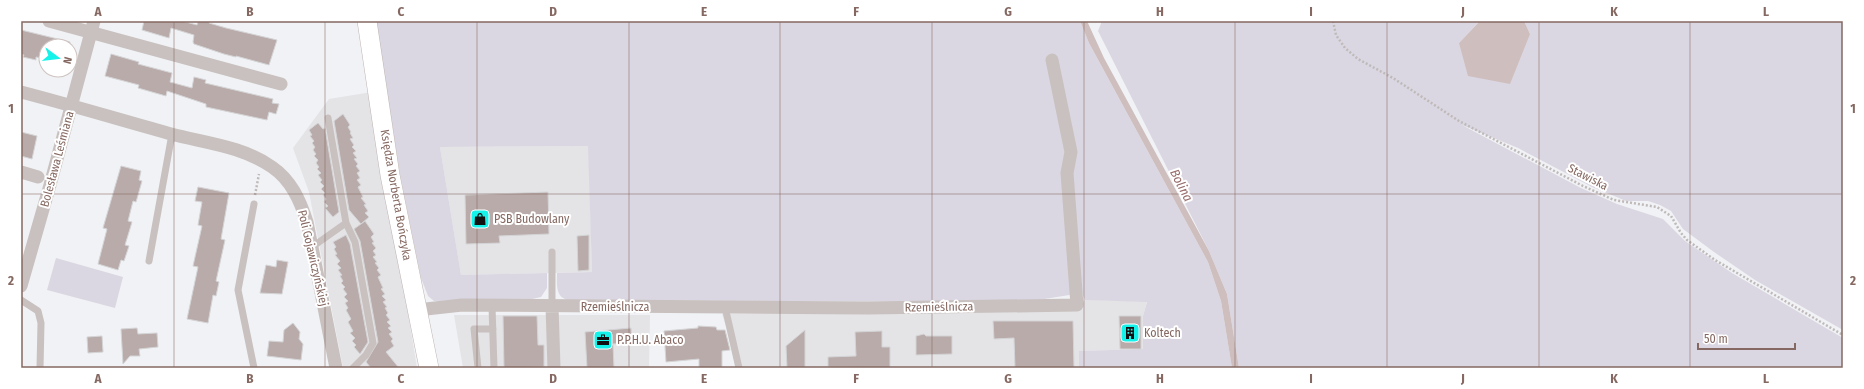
<svg xmlns="http://www.w3.org/2000/svg" width="1864" height="389" viewBox="0 0 1864 389" font-family="'Fira Sans Condensed',sans-serif">
  <rect width="100%" height="100%" fill="#f1f2f5"/>
  <path fill="#e4e3e6" d="M372 92 417 368H343L309 192 293 148 329 99Z
    M589 146 592 272 461 275 440 147Z
    M1085 300 1147 301 1143 316V349L1079 351V368H736L735 353 722 314 1074 310Z
    M454 315H650L649 368H463Z"/>
  <path fill="#dbd7e2" d="M376 21H1080L1089 43 1208 262 1221 301 1232 368H1079V351L1143 349V316L1147 302 1085 300 1082 293 1038 300 962 302 567 300C555 296 557 284 557 273L592 272 588 146 440 147 461 275 547 273V288L541 297 532 299 434 301 428 296 421 278 400 174Z
    M1102 21H1480L1459 43 1530 34 1524 21H1843V330L1755 280 1714 252 1683 229 1671 211 1660 205 1648 201H1626L1619 198 1592 187 1518 148 1462 125 1581 188 1617 204 1663 219 1685 241 1732 273 1843 338V368H1239L1227 294 1209 251 1098 31Z
    M56 258 123 277 115 308 47 290Z"/>
  <path fill="#cebebe" d="M1080 21H1087L1104 58 1209 251 1227 294 1239 368H1232L1221 301 1208 262 1089 43Z
    M1480 21H1524L1530 34 1510 84 1468 76 1459 43Z"/>
  <path fill="#b9abaa" stroke="#d4d4d6" d="M144 21H182L197 25 198 21H210L209 23 226 28 277 40 269 65 236 56V57L224 54 194 44 193 42 194 35 171 28 169 38 142 30Z
    M21 30 70 42 69 46H46V59L36 57V60L23 57 24 55 21 54Z
    M111 54 139 62 138 64 172 73 170 82 192 88 194 77 206 80 205 83 273 99 272 103 279 104 276 114 269 112 267 120 206 107V104L167 91 166 96 138 88 139 85 105 76Z
    M343 114 350 125 348 127 351 132 350 133 353 138 350 139 354 145 352 147 356 151 353 153 357 158 354 159 358 164 356 166 360 171 357 173 360 178 357 180 361 185 358 187 363 197 361 198 366 204 364 205 368 211 365 213 369 217 361 224 349 210 334 121Z
    M318 123 323 129 325 128 339 212 333 217 325 208 328 206 324 202 326 199 323 195 325 193 321 189 324 186 320 182 322 180 318 175 321 173 317 169 319 167 316 163 318 160 314 156 316 154 313 150 315 147 312 143 314 141 310 136 312 135 309 130Z
    M21 132 37 136 32 159 21 156Z
    M121 166 141 171 139 180 142 181 136 202 133 201 128 221 132 222 125 245 129 246 124 261 121 260 118 270 98 264 107 229 103 228Z
    M198 187 229 193 221 239 225 240 216 281 219 282 216 296 213 295 208 323 187 319 198 267 193 266 202 226 198 225 202 202 195 201Z
    M548 192 549 234 499 236 500 243 466 244 465 195Z
    M365 221 374 234 371 237 374 242 372 243 376 248 373 251 376 255 373 257 377 262 375 263 379 268 377 270 381 275 378 277 383 288 381 289 385 294 382 296 386 300 383 302 387 307 385 308 388 313 386 315 390 320 387 322 391 326 388 328 392 332 389 334 393 339 391 341 394 346 386 352 399 368H371L366 362 378 342 360 241 354 229Z
    M346 235 350 244 368 342 360 354 354 347 356 345 352 341 355 338 350 333 353 331 348 322 351 319 346 310 348 308 345 303 348 301 344 297 347 294 343 289 345 287 341 283 343 281 340 276 342 275 338 270 341 268 337 264 340 261 335 255 337 254 334 249 336 247 333 242Z
    M589 235V270L578 271 577 236Z
    M277 260 288 262 282 294 260 293 266 265 276 267Z
    M503 316H537L538 345H544V367L504 368Z
    M1119 316H1141V349H1120Z
    M993 321H1073L1074 368H1015L1014 338 994 339Z
    M293 323 300 332 299 339 303 344 301 360 267 356 269 341 283 342 284 330Z
    M698 326 716 327 717 330H725L730 350 722 351V368H699V359L666 362 664 331 698 328Z
    M137 328 138 334 157 333 158 347 139 349 140 356H130L123 364 121 329Z
    M631 328 632 343 613 344 614 368H587L585 332Z
    M805 330V368H787L786 346Z
    M882 331V347H890V368L828 367V357L856 356 855 332Z
    M924 334 926 336H952V354L916 355V336Z
    M102 336 103 352 88 353 87 337Z"/>
  <g fill="none" stroke-linecap="round" stroke-linejoin="round">
    <defs>
      <path id="secondary" d="M367 21 390 175 429 368"/>
    </defs>
    <use href="#secondary" stroke="#bdb3b1" stroke-width="20"/>
    <path stroke="#bfbab9" stroke-width="2.5" stroke-dasharray="2 2" stroke-linecap="butt" d="M1333 21 1336 35 1345 48 1358 59 1393 78 1459 121 1583 186 1614 200 1657 207 1671 216 1681 233 1687 240 1715 260 1843 335
      M255 195 259 174"/>
    <path stroke="#c8c1bf" stroke-width="7" d="M346 223 355 242 373 343 366 355 353 368
      M312 247 346 223 328 118
      M552 252V306
      M149 261 172 134
      M21 300 38 311 41 323 40 368
      M492 306 494 368
      M725 307 739 368
      M254 368 238 290 254 204
      M478 368 474 329H493"/>
    <path stroke="#c8c1bf" stroke-width="13" d="M49 21 281 84
      M21 92C71 105 121 120 171 134 205 143 242 146 272 167 291 180 300 200 307 222L336 368
      M21 172 38 177
      M21 286 50 185 94 21
      M552 306 554 368
      M417 310 462 305 868 308 1077 305 1067 173 1071 152 1052 60"/>
    <use href="#secondary" stroke="#fff" stroke-width="19"/>
  </g>
  <path fill="none" stroke="#856861" stroke-width="1" stroke-opacity="0.55" d="M174 21V368M325 21V368M477 21V368M629 21V368M780 21V368M932 21V368M1084 21V368M1235 21V368M1387 21V368M1539 21V368M1690 21V368M21 194H1843"/>
  <defs>
    <symbol id="shop-square" viewBox="-11 -11 22 22"><rect x="-9" y="-9" width="18" height="18" rx="4" fill="#15f2e9" stroke="#fff"/><path d="M-5-2.5h2.3a2.7 3.5 0 0 1 5.4 0H5L5.5 6h-11ZM-1.5-2.5h3a1.5 2.3 0 0 0-3 0Z" fill="#111"/></symbol>
    <symbol id="building-square" viewBox="-11 -11 22 22"><rect x="-9" y="-9" width="18" height="18" rx="4" fill="#15f2e9" stroke="#fff"/><path d="M-4-6H4V6H1V3H-1V6H-4ZM-2.5-4.3h1.7v1.8h-1.7ZM.8-4.3h1.7v1.8H.8ZM-2.5-1h1.7V.8h-1.7ZM.8-1h1.7V.8H.8Z" fill="#111"/></symbol>
    <symbol id="office-square" viewBox="-11 -11 22 22"><rect x="-9" y="-9" width="18" height="18" rx="4" fill="#15f2e9" stroke="#fff"/><path d="M-6-3h4V-5.5h4V-3h4V5H-6ZM-1-4.5V-3h2v-1.5ZM-6 0V1H6V0Z" fill="#111"/></symbol>
  </defs>
  <g fill-rule="evenodd">
    <use href="#shop-square" x="469" y="208" width="22" height="22"/>
    <use href="#building-square" x="1119" y="322" width="22" height="22"/>
    <use href="#office-square" x="592" y="329" width="22" height="22"/>
  </g>
  <g text-anchor="middle" stroke-width="4" stroke-linejoin="round" paint-order="stroke">
    <g font-size="12" fill="#856861" stroke="#fff">
      <text transform="translate(57 159) rotate(-75)" y="4">Bolesława Leśmiana</text>
      <text transform="translate(1588 177) rotate(27)" y="4">Stawiska</text>
      <text transform="translate(396 195) rotate(80)" y="4">Księdza Norberta Bończyka</text>
      <text transform="translate(313 258) rotate(77)" y="4">Poli Gojawiczyńskiej</text>
      <text x="615" y="311">Rzemieślnicza</text>
      <text transform="translate(939 307) rotate(-1)" y="4">Rzemieślnicza</text>
    </g>
    <g font-size="12" fill="#856861" stroke="#fff" text-anchor="start">
      <text x="494" y="223">PSB Budowlany</text>
      <text x="1144" y="337">Koltech</text>
      <text x="617" y="344">P.P.H.U. Abaco</text>
    </g>
    <g font-size="13" font-style="italic" fill="#976b6b" stroke="#fff">
      <text transform="translate(1182 185) rotate(63)" y="5">Bolina</text>
    </g>
  </g>
  <rect width="1864" height="389" fill="none" stroke="#ffffff" stroke-width="44"/>
  <g transform="translate(58 58) rotate(105)"><circle r="19" fill="#ffffff" stroke="#cec3c0"/>
  <path d="M0-3L7 15L0 10L-7 15Z" fill="#15f2e9"/>
  <text y="-6" font-size="11" font-weight="bold" text-anchor="middle" fill="#856861">N</text>
  </g>
  <path d="M1698 343v6h97v-6" fill="none" stroke="#856861" stroke-width="2"/>
  <text x="1704" y="343" font-size="12" fill="#856861" stroke="#ffffff" stroke-width="3" paint-order="stroke">50 m</text>
  <rect x="22" y="22" width="1820" height="345" fill="none" stroke="#856861" stroke-width="1.5"/>
  <g font-size="13" text-anchor="middle" font-weight="bold" fill="#856861">
    <text x="98" y="16">A</text>
    <text x="250" y="16">B</text>
    <text x="401" y="16">C</text>
    <text x="553" y="16">D</text>
    <text x="704" y="16">E</text>
    <text x="856" y="16">F</text>
    <text x="1008" y="16">G</text>
    <text x="1160" y="16">H</text>
    <text x="1311" y="16">I</text>
    <text x="1463" y="16">J</text>
    <text x="1614" y="16">K</text>
    <text x="1766" y="16">L</text>
    <text x="11" y="113">1</text>
    <text x="1853" y="113">1</text>
    <text x="11" y="285">2</text>
    <text x="1853" y="285">2</text>
    <text x="98" y="383">A</text>
    <text x="250" y="383">B</text>
    <text x="401" y="383">C</text>
    <text x="553" y="383">D</text>
    <text x="704" y="383">E</text>
    <text x="856" y="383">F</text>
    <text x="1008" y="383">G</text>
    <text x="1160" y="383">H</text>
    <text x="1311" y="383">I</text>
    <text x="1463" y="383">J</text>
    <text x="1614" y="383">K</text>
    <text x="1766" y="383">L</text>
  </g>
</svg>
